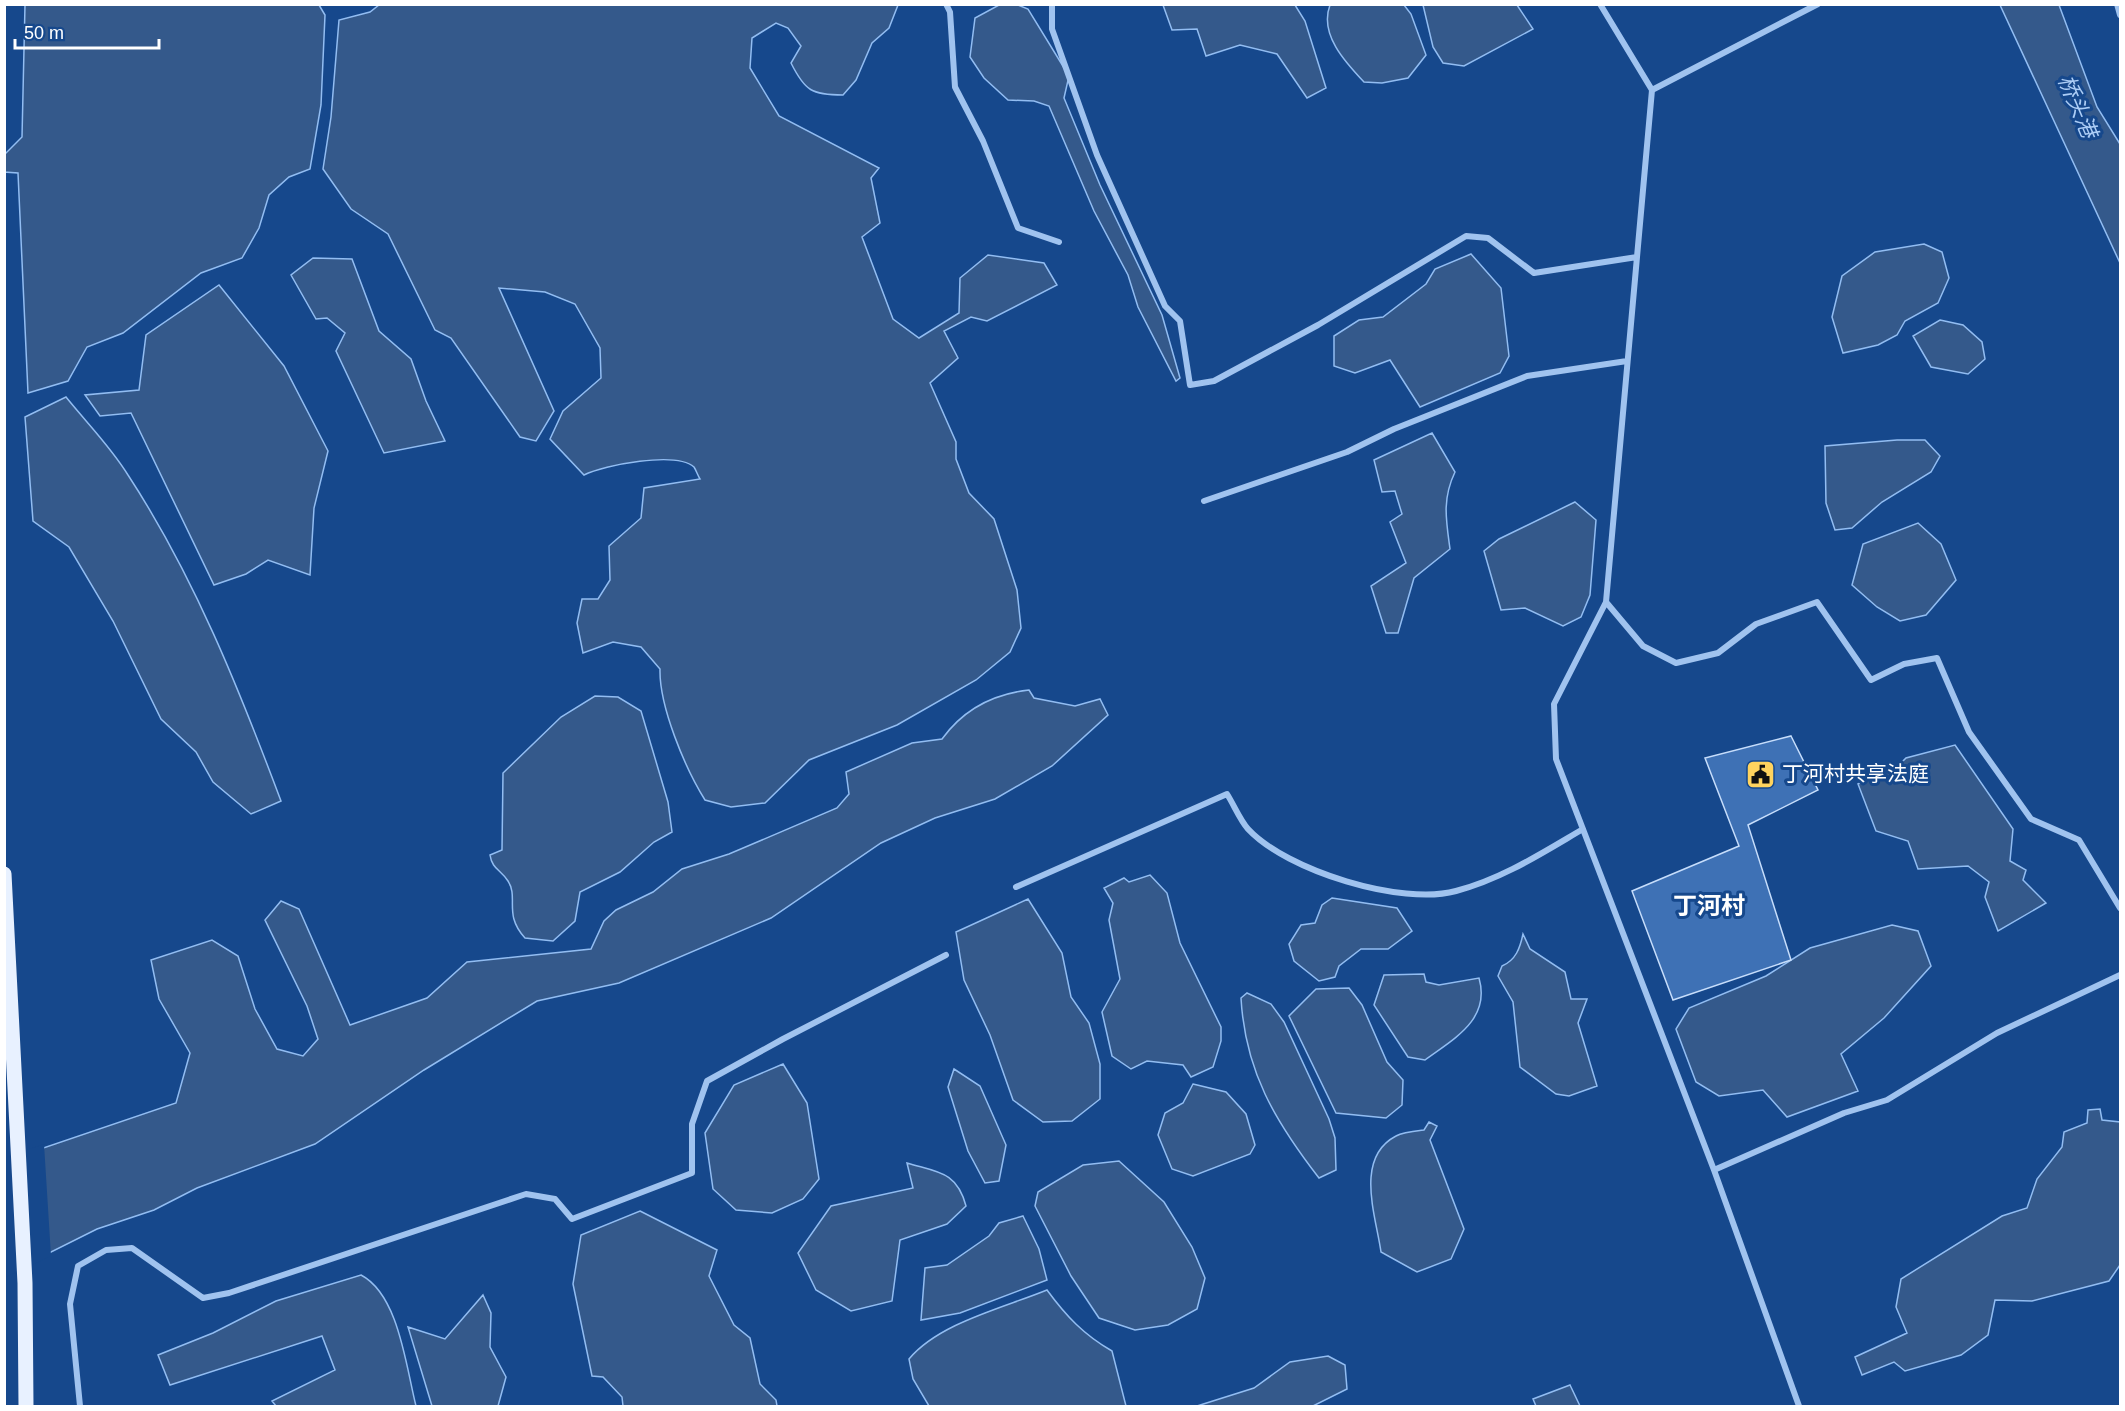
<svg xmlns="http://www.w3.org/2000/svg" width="2125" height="1411" viewBox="0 0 2125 1411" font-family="Arial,'Noto Sans SC',sans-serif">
  <rect width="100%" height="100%" fill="#16488c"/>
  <path fill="#34598b" stroke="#92bdf2" stroke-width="1.5" d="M319 5 325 15 321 105 310 169 289 177 269 195 259 228 242 258 201 273 123 333 87 347 68 381 28 393 18 173 4 172 5 154 22 137 25 5Z
    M379 5H898L889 28 872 43 856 80 843 95C812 95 805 91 791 63L801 46 788 28 776 23 752 38 750 68 779 116 879 168 871 178 880 223 862 237 893 319 919 338 959 313 960 278 988 255 1044 263 1057 285 987 321 971 317 944 331 958 358 930 383 956 442V459L969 493 994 519 1017 590 1021 628 1010 652 976 680 897 725 809 760 765 803 731 807 705 800C685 768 659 706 660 669L641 647 613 642 583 653 577 623 582 599H598L610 580 609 546 641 518 644 488 700 479C698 476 696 470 694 467 676 451 604 465 584 475L550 439 563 411 601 378 600 348 575 304 545 292 499 288 554 411 536 441 520 437 451 338 435 330 388 234 351 209 323 169 331 117 339 20 370 12Z
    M999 5H1018L1028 9 1069 76 1064 98 1100 185 1162 315 1180 378 1176 381 1138 307 1128 275 1094 211 1049 106 1034 101 1008 100 984 78 970 57 975 18Z
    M1163 5H1295L1305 21 1326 88 1307 98 1277 54 1240 45 1206 56 1197 29 1172 30Z
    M1330 5H1404L1411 14 1426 55 1408 78 1382 83 1364 82C1345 62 1319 34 1330 5Z
    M1423 5H1517L1533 29 1464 66 1443 63 1433 47Z
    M2000 5H2059L2097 107 2120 144V263Z
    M1924 244 1942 252 1949 278 1938 303 1905 321 1897 335 1878 345 1843 353 1832 317 1842 276 1875 252Z
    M1471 254 1501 288 1509 356 1500 373 1420 407 1390 360 1355 373 1334 366V336L1359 320 1383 317 1426 284 1435 269Z
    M313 258 352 259 379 331 411 359 426 401 445 441 384 453 336 351 345 333 327 318 316 319 291 275Z
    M219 285 284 366 328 451 314 508 310 575 268 560 246 574 214 585 131 413 100 416 85 395 139 390 146 335Z
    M1940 320 1963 325 1982 342 1985 359 1968 374 1931 367 1913 336Z
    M66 397C86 422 111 447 128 475 194 576 239 689 281 801L251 814 213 782 196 752 161 719 113 621 69 547 33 521 25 417Z
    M1432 433 1455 472C1442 499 1446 520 1450 549L1414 578 1398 633H1386L1371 586 1406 563 1390 522 1402 514 1395 491 1382 492 1374 460Z
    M1897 440H1925L1940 456 1931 472 1882 502 1852 528 1835 530 1826 503 1825 446Z
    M1575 502 1596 520 1590 595 1581 617 1563 626 1525 608 1501 610 1484 551 1499 539Z
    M1918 523 1941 544 1956 580 1926 615 1900 621 1877 607 1852 585 1863 544Z
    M1029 690 1034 698 1075 706 1100 699 1108 715 1052 766 995 799 935 818 881 843 771 918 619 983 537 1001 424 1070 315 1144 197 1188 154 1210 97 1229 5 1275V1161L176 1103 190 1053 159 999 151 960 212 940 238 956 255 1009 277 1049 303 1056 318 1039 307 1006 265 920 281 901 299 909 350 1025 427 998 467 962 591 949 604 921 616 910 653 892 682 869 729 854 837 808 849 794 846 772 912 743 942 739C963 710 993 694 1029 690Z
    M595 696 618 697 641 711 668 802 672 832 654 842 620 872 580 892 575 921 553 941 525 938C503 914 519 898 508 881 501 870 492 869 490 855L502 850 503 773 561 717Z
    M1955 745 2013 829 2010 861 2026 870 2023 880 2046 903 1998 931 1985 897 1989 882 1968 866 1918 869 1908 841 1876 831 1858 784 1898 766 1906 758Z
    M1150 875 1167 893 1180 943 1221 1027V1041L1213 1067 1191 1077 1183 1065 1147 1061 1131 1069 1112 1056 1102 1012 1120 979 1109 920 1113 903 1104 888 1124 878 1129 882Z
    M1332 898 1397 908 1412 931 1388 949H1361L1339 966 1335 977 1319 981 1294 961 1289 944 1301 925 1315 923 1322 905Z
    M1028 899 1062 953 1071 997 1089 1023 1100 1064V1099L1072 1121 1043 1122 1013 1100 990 1035 964 980 956 932Z
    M1892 925 1918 931 1931 966 1884 1018 1841 1054 1858 1091 1787 1117 1763 1090 1719 1096 1696 1082 1676 1029 1689 1008 1766 976 1810 948Z
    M1523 934 1530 949 1565 972 1571 999H1587L1578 1023 1597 1086 1569 1096 1556 1094 1520 1067 1513 1002 1498 976 1502 966C1516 960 1520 948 1523 934Z
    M1424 974 1426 982 1439 985 1479 978C1491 1020 1453 1039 1425 1060L1408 1057 1374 1005 1384 975Z
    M1349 988 1362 1005 1387 1062 1403 1080 1402 1105 1386 1118 1336 1113 1289 1016 1316 989Z
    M1247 993 1271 1004 1284 1022 1329 1119 1335 1138 1336 1170 1319 1178C1275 1121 1245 1071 1241 998Z
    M783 1064 807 1103 819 1179 803 1199 772 1213 736 1210 713 1189 705 1133 734 1085Z
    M954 1069 980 1086 1006 1145 999 1181 985 1183 968 1151 948 1087Z
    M1193 1084 1226 1092 1246 1114 1255 1145 1250 1154 1193 1176 1172 1169 1158 1135 1165 1113 1183 1103Z
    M2100 1109 2102 1120 2120 1122V1265L2109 1281 2032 1301 1995 1300 1988 1335 1961 1355 1905 1371 1894 1362 1862 1375 1855 1357 1907 1333 1896 1307 1901 1279 2002 1216 2027 1208 2037 1179 2062 1147 2064 1132 2087 1123 2088 1110Z
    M1429 1122 1437 1126 1430 1140 1464 1229 1451 1259 1417 1272 1381 1252C1376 1216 1354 1158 1396 1136 1403 1132 1415 1131 1424 1130Z
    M1119 1161 1164 1202 1192 1247 1205 1278 1197 1309 1168 1325 1135 1330 1099 1318 1071 1276 1035 1206 1038 1192 1083 1165Z
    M907 1163C937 1172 957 1171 966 1206L947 1224 900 1240 892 1301 851 1311 816 1290 798 1253 831 1206 913 1188Z
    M640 1211 717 1250 709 1276 734 1325 750 1338 760 1384 776 1400 777 1406H623L622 1397 603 1377 592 1376 573 1284 581 1235Z
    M1023 1216 1039 1249 1047 1280 960 1313 921 1320 925 1268 947 1265 989 1236 999 1223Z
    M361 1275C399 1295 406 1367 416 1406H276L272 1401 335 1370 322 1336 170 1385 158 1355 213 1333 276 1301Z
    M1047 1290C1066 1316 1084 1335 1112 1351L1126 1406H929L913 1379 909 1359C939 1323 1003 1308 1047 1290Z
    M483 1295 491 1313 490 1347 506 1377 498 1406H432L408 1327 445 1339Z
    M1328 1356 1345 1365 1347 1389 1313 1406H1197L1254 1388 1290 1362Z
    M1570 1385 1580 1406H1536L1533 1399Z"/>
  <path fill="#16488c" d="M44 1144 51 1256 4 1278V1158Z"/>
  <path fill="#3e71b5" stroke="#c6ddfb" stroke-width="1.5" d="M1791 736 1818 790 1748 825 1791 960 1673 1000 1632 891 1739 846 1705 758Z"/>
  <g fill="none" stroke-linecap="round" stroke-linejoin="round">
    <path stroke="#a0c3ef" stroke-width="6" d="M946 4 950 12 955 87 983 141 1018 228 1059 242
      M1052 4V29L1097 155 1165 306 1180 321 1190 385 1214 381 1318 325 1466 236 1488 238 1534 273 1637 257
      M1600 4 1652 90 1606 602 1554 704 1556 759 1714 1170 1799 1406
      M2117 4 2120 15
      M1652 90 1818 4
      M1204 501 1347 452 1394 429 1527 376 1627 361
      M1606 602 1643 646 1676 663 1718 653 1756 624 1817 602 1871 680 1904 664 1937 658 1969 732 2031 819 2079 840 2120 908
      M1016 887 1227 794C1234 805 1240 820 1248 829 1287 871 1402 906 1456 891 1502 879 1542 853 1583 829
      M1714 1170 1844 1113 1887 1100 1997 1033 2120 975
      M80 1406 70 1304 78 1266 106 1250 132 1248 203 1298 229 1293 526 1194 555 1199 572 1219 692 1173V1124L707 1081 783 1039 946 955"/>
    <path stroke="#e8f1ff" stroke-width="15" d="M4 874 25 1283 26 1406"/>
  </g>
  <defs>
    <symbol id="civic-square" viewBox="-11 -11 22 22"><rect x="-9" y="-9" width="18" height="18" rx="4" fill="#ffd35e" stroke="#16488c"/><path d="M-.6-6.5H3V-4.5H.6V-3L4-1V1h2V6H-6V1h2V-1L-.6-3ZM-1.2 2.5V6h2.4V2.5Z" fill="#111"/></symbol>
  </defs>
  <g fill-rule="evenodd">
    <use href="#civic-square" x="1744" y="758" width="33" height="33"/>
  </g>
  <g text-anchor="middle" stroke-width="6" stroke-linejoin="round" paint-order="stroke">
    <g font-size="21" fill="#fff" stroke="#16488c" text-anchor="start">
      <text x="1782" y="781">丁河村共享法庭</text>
    </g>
    <g font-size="22" font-style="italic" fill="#accdf6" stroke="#16488c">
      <text transform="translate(2078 106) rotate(67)" y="8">桥头港</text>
    </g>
    <g font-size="24" font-weight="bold" fill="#fff" stroke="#16488c">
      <text x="1709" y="914">丁河村</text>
    </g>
  </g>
  <rect width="2125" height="1411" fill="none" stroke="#ffffff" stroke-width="12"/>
  <path d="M15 39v9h144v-9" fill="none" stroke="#ffffff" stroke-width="3"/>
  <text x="24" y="39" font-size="18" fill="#ffffff" stroke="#16488c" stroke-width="4.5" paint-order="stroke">50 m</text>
</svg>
